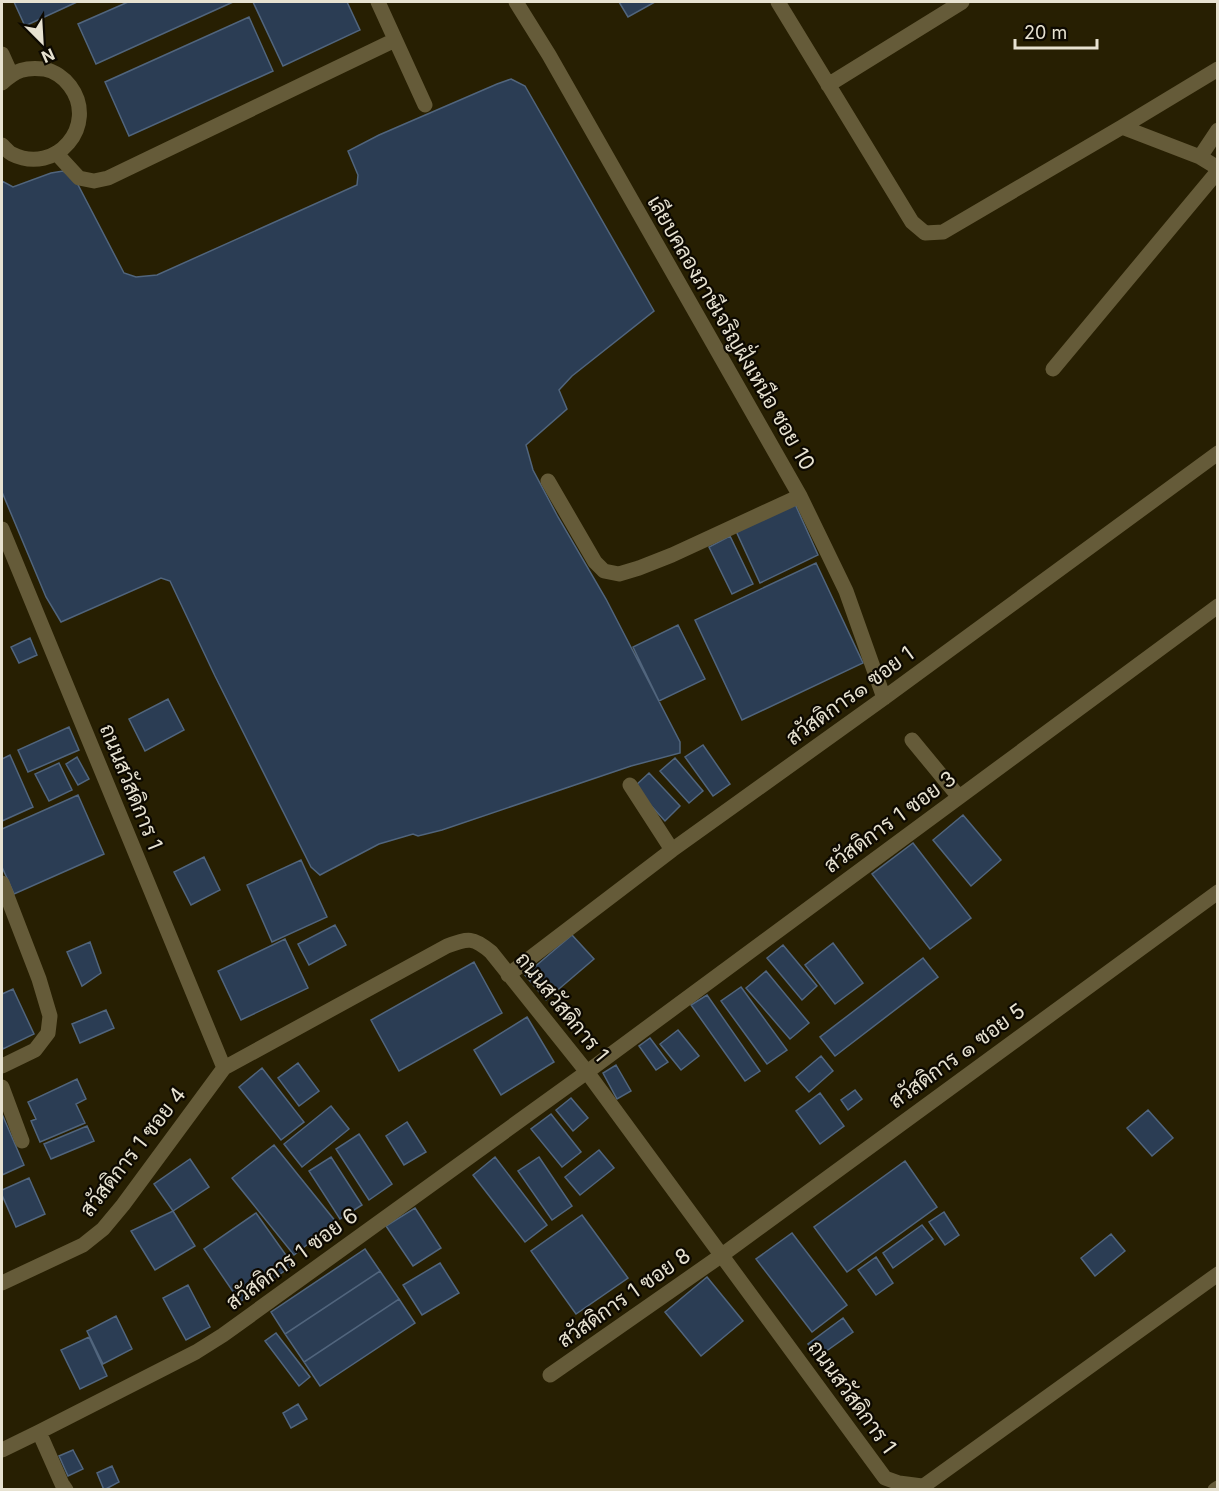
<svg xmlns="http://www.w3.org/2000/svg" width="1219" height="1491" viewBox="0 0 1219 1491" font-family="Inter,Sarabun,sans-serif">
  <rect width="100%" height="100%" fill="#271f02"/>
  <path fill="#2b3d54" stroke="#51657d" stroke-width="1.5" d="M14 2H77L25 26Z
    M128 2H233L96 64 78 24Z
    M253 2H347L360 30 283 66Z
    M619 2H655L628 17Z
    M249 17 273 71 129 136 105 82Z
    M511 79 525 86 654 311 572 376 559 390 567 409 526 445 533 470 558 517 606 599 680 742V753L631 766 442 830 418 836 413 834 379 844 320 875 311 867 215 676 170 581 161 578 61 622 46 597 2 492V181L13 187 51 173 63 171 76 181 124 273 136 277 157 275 357 185 358 175 348 151 379 135 497 84Z
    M795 504 818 555 760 583 736 531Z
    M730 536 753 584 732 594 709 547Z
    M816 563 863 663 742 720 695 620Z
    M678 625 705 679 659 701 633 647Z
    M30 638 37 655 19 663 11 647Z
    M168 699 184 730 145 751 129 719Z
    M69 727 79 750 28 772 18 750Z
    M703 745 730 784 713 796 685 757Z
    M10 755 33 807 2 821V759Z
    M77 757 89 779 78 785 66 764Z
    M675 758 703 791 689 803 660 771Z
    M59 763 72 790 49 801 35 774Z
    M649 773 680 806 665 821 634 787Z
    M78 795 104 854 14 894 2 867V829Z
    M963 815 1001 860 971 886 933 840Z
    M913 843 971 918 930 949 872 874Z
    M204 857 220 890 191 905 174 872Z
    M301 860 327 917 272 942 247 885Z
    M335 925 346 945 309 965 298 944Z
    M572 935 594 959 546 1000 525 975Z
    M285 939 308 988 241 1020 218 971Z
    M90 942 101 973 82 986 67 952Z
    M833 943 863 983 835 1004 805 965Z
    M783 945 817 986 802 1000 767 958Z
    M923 958 938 977 835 1056 820 1037Z
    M474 962 502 1013 399 1071 371 1020Z
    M766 971 809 1023 790 1039 746 988Z
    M741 987 787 1050 767 1064 721 1001Z
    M13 989 34 1034 3 1049 2 1046V994Z
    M707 995 760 1071 745 1081 691 1005Z
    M106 1010 114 1028 80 1043 72 1024Z
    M527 1017 554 1062 501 1095 474 1050Z
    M678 1030 699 1056 681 1070 660 1044Z
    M650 1038 668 1062 656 1070 639 1046Z
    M821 1056 833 1071 809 1092 796 1077Z
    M298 1063 319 1091 299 1106 278 1078Z
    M616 1065 631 1091 617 1099 603 1073Z
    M262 1068 304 1122 281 1140 239 1087Z
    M77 1079 86 1099 76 1104 85 1123 40 1142 31 1121 36 1119 28 1102Z
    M855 1090 862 1099 848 1110 841 1100Z
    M820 1093 844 1126 820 1144 796 1111Z
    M571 1098 588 1118 573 1131 556 1110Z
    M331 1106 349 1129 302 1167 284 1144Z
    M1148 1110 1173 1138 1152 1156 1127 1128Z
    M2 1114 24 1165 2 1175Z
    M551 1114 581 1152 562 1167 531 1129Z
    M407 1122 426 1152 404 1165 386 1136Z
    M87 1126 94 1141 51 1159 44 1144Z
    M359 1134 392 1184 369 1200 336 1149Z
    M274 1145 336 1222 294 1255 232 1178Z
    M599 1150 614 1168 580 1195 565 1177Z
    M331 1157 362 1205 340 1219 309 1171Z
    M495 1157 547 1225 525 1242 473 1175Z
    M539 1157 572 1206 552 1220 518 1171Z
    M190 1159 209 1187 173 1211 154 1184Z
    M905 1161 937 1207 847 1272 814 1227Z
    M29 1178 45 1214 16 1227 2 1195V1190Z
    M415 1208 441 1248 413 1266 386 1226Z
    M173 1211 195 1246 155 1270 131 1231Z
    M944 1212 959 1235 945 1245 929 1222Z
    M256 1213 293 1265 240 1302 204 1249Z
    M582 1215 628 1278 576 1314 531 1251Z
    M922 1225 933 1239 893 1268 883 1253Z
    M792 1233 847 1305 812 1332 756 1259Z
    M1111 1234 1125 1251 1095 1276 1081 1258Z
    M365 1249 380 1271 285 1334 271 1312Z
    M876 1257 893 1283 876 1295 858 1270Z
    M440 1263 459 1293 422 1315 403 1285Z
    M380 1271 399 1299 304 1362 285 1334Z
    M707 1277 743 1321 701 1356 665 1312Z
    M188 1285 210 1327 186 1340 163 1298Z
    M399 1299 415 1323 320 1386 304 1362Z
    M116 1316 132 1349 103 1364 87 1331Z
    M843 1318 853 1332 818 1357 808 1344Z
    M276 1333 310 1377 299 1386 265 1341Z
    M89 1337 107 1376 80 1389 61 1350Z
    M298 1404 307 1419 291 1428 283 1413Z
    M73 1450 83 1469 68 1476 59 1456Z
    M112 1466 119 1482 104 1490 97 1473Z"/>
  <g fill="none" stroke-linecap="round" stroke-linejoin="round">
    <path stroke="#655b39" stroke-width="15" d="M378 2 425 105
      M516 2 549 55 800 496 846 591 884 698
      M778 2 912 222 925 233 943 232 1122 127 1218 69
      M2 54 11 74
      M2 83C16 70 25 67 44 69 54 71 64 78 70 86 99 125 56 176 12 154 8 152 5 148 2 145
      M828 85 962 2
      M1122 127 1200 157 1218 168
      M56 153 79 178 94 181 108 178 395 40
      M1200 157 1218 130
      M1053 369 1218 171
      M548 481 595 562 604 571 619 574 639 568 672 555 800 496
      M2 529 224 1068
      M912 740 959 797
      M630 785 672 850
      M2 883 39 979 50 1016 48 1033 35 1050 2 1066
      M508 975 672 850 884 698 1218 453
      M2 1087 22 1141
      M2 1283 83 1245 103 1229 123 1205 224 1068 447 946C469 938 473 937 491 952L587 1072 885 1478 899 1483 922 1486
      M550 1375 722 1255 1218 892
      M39 1432 62 1484 66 1490
      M2 1450 39 1432 196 1352 223 1335 587 1072 1218 606
      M918 1490 1218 1274
      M1215 1490 1218 1488"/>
  </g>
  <g text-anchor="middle" stroke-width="4.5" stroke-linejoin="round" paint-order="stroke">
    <g font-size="21" fill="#e7e2d1" stroke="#0d0901">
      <text transform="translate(731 333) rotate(60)" y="7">เลียบคลองภาษีเจริญฝั่งเหนือ ซอย 10</text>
      <text transform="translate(850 696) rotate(-36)" y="7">สวัสดิการ๑ ซอย 1</text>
      <text transform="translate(131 787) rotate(68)" y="7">ถนนสวัสดิการ 1</text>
      <text transform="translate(890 822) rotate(-36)" y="7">สวัสดิการ 1 ซอย 3</text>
      <text transform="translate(562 1007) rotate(51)" y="7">ถนนสวัสดิการ 1</text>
      <text transform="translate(957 1056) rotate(-36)" y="7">สวัสดิการ ๑ ซอย 5</text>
      <text transform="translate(133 1152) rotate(-52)" y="7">สวัสดิการ 1 ซอย 4</text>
      <text transform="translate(292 1259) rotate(-36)" y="7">สวัสดิการ 1 ซอย 6</text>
      <text transform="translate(624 1298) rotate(-35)" y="7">สวัสดิการ 1 ซอย 8</text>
      <text transform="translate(852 1397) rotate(54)" y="7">ถนนสวัสดิการ 1</text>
    </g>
  </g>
  <rect width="1219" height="1491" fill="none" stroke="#e7e2d1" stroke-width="6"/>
  <g transform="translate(42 42) rotate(156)" stroke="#0d0901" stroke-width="4.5" paint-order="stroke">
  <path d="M0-4.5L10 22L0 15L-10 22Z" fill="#e7e2d1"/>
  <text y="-9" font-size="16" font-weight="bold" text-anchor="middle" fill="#e7e2d1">N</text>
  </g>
  <path d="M1015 39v9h82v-9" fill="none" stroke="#e7e2d1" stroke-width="3"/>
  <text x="1024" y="39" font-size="18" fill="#e7e2d1" stroke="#0d0901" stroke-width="4.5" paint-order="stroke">20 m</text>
</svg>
